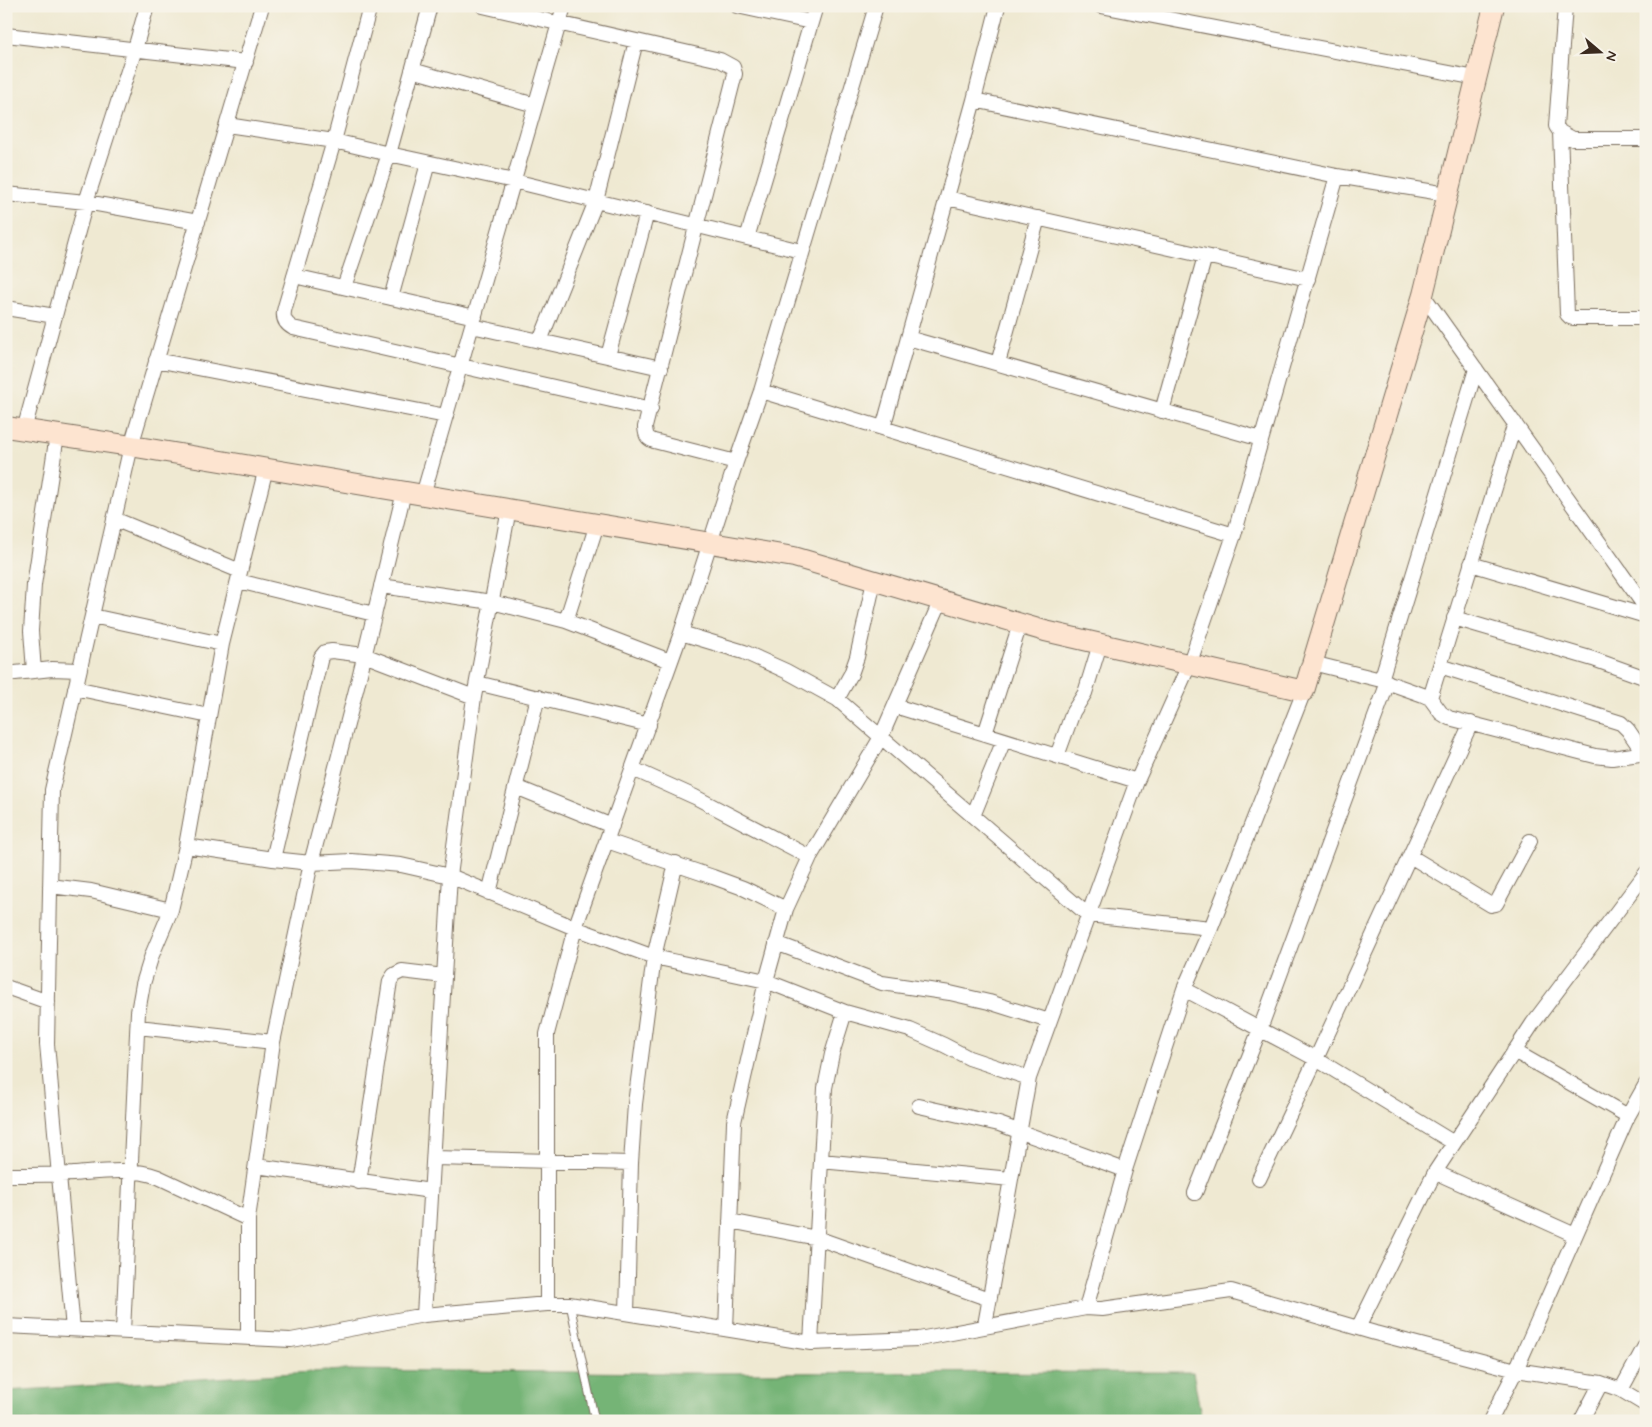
<svg xmlns="http://www.w3.org/2000/svg" width="1652" height="1427" viewBox="0 0 1652 1427" font-family="Mynerve,sans-serif">
  <rect width="100%" height="100%" fill="#f7f3e8"/>
  <filter id="ink" filterUnits="userSpaceOnUse"><feTurbulence type="fractalNoise" baseFrequency=".02" numOctaves="2"/><feDisplacementMap in="SourceGraphic" scale="10" xChannelSelector="R" yChannelSelector="G"/><feConvolveMatrix kernelMatrix="1 2 1 2 8 2 1 2 1" color-interpolation-filters="sRGB"/></filter>
  <filter id="wash" filterUnits="userSpaceOnUse"><feTurbulence type="fractalNoise" baseFrequency=".0096" numOctaves="4" result="noise"/><feDisplacementMap in="SourceGraphic" scale="20" xChannelSelector="R" yChannelSelector="G"/><feGaussianBlur stdDeviation="1.12" result="paint"/><feColorMatrix in="noise" values="0 0 0 0 0 0 0 0 0 0 0 0 0 0 0 0 0 1.4 0 .05"/><feComposite in="paint" operator="in"/></filter>
  <g filter="url(#wash)">
    <rect width="100%" height="100%" fill="#efe9d2"/>
    <path fill="#74b476" stroke="#586f4a" d="M343 1370 679 1373 1193 1372 1202 1421H6V1391Z"/>
  </g>
  <g filter="url(#ink)">
    <g fill="none" stroke-linecap="round" stroke-linejoin="round">
      <defs>
        <path id="lane" d="M570 1304 595 1421"/>
        <path id="street" d="M370 6 334 141 285 307C282 317 284 323 293 328L651 409
          M483 6 720 60 733 67 735 74 645 427C646 435 646 438 654 441L736 462
          M737 6 811 22
          M998 6 974 100 1337 176
          M1101 6 1476 78
          M1565 6 1556 126 1560 132 1573 139H1646
          M6 35 246 62
          M412 70 535 105
          M227 125 334 141 389 154 514 181 801 251
          M1560 132 1567 314 1570 317 1573 318H1646
          M6 194 86 202 198 222
          M947 198 1308 279
          M747 238 816 6
          M294 276 475 317
          M344 287 389 154 430 6
          M1423 295 1646 608
          M391 298 428 163
          M6 308 55 316
          M472 326 661 368
          M908 338 1261 439
          M540 341 596 201 636 41
          M608 356 647 213
          M156 360 446 416
          M998 363 1038 218
          M761 391 1234 535
          M1162 411 1205 256
          M883 428 974 100
          M24 430 86 202 135 49 147 6
          M423 495 564 6
          M509 509 474 697 450 876 575 928 654 957 766 981 845 1012 910 1030 944 1045 969 1058 1029 1078
          M114 519 240 571
          M1471 564 1646 616
          M238 581 374 614
          M381 586 492 602 566 621 670 661
          M941 600 881 737 1088 915 1211 928 1184 989 1316 1059 1454 1143
          M92 616 222 644
          M1454 618 1593 659 1646 678
          M566 621 597 524
          M681 633 744 652 786 671 837 699 881 737 810 857 786 909 766 981 734 1122 726 1329
          M1312 663 1381 680 1423 695 1430 698 1441 713 1449 718 1595 756 1612 758 1646 753
          M1440 666 1621 723 1628 730 1643 752
          M34 671 31 631 34 585 57 435
          M6 674 52 669 79 670
          M1381 680 1476 369
          M477 683 649 725
          M75 688 209 716
          M1430 698 1515 423
          M837 699 851 674 857 657 874 581
          M895 706 1137 781
          M985 734 1020 624
          M1057 756 1073 712 1085 693 1100 644
          M633 769 695 797 810 857
          M516 787 612 826
          M973 816 1004 740
          M607 841 713 877 743 888 786 909
          M186 846 273 859 311 863 352 861 401 865 450 876 424 1315
          M1410 856 1491 905 1496 904 1530 841
          M273 859 321 657 325 652 332 651 364 655 474 697
          M50 886 91 891 171 910
          M489 893 538 697
          M1211 928 1304 691
          M776 943 882 983 950 993 989 1002 1049 1021
          M6 987 48 1002
          M138 1027 273 1042
          M1514 1051 1628 1116
          M919 1106 999 1124 1125 1170
          M434 1158 631 1163
          M821 1161 1011 1179
          M256 1166 431 1191
          M1435 1172 1575 1235
          M6 1175C28 1175 51 1175 73 1174 101 1172 131 1167 158 1177L248 1219
          M1259 1179 1316 1059 1471 723
          M359 1182 390 981 394 975 402 971 444 976
          M1195 1193 1260 1029 1388 682
          M730 1221 817 1238 989 1299
          M547 1304V1034L575 928 681 633 736 462 761 391 876 6
          M1086 1308 1125 1170 1184 989
          M627 1313 631 1163 635 1104 654 957 676 863
          M985 1325 1029 1078 1137 781 1189 665 1234 535 1337 176 1447 194
          M6 1326 291 1340 424 1315 547 1304H569L811 1343 919 1339 1086 1308 1102 1309 1231 1291 1375 1333 1516 1370 1628 1116 1646 1084
          M1358 1328 1435 1172 1533 1023 1646 873
          M73 1329 47 1044 52 790 131 446 262 6
          M123 1332 138 1012 143 984 152 955 171 910 186 846 222 644 266 468
          M248 1338V1219L273 1042 311 863 357 686 404 492
          M811 1343 825 1088 832 1054 845 1012
          M1621 1390 1646 1344
          M1490 1421 1516 1370 1601 1383 1621 1390 1646 1405
          M1581 1421 1601 1383"/>
        <path id="secondary" d="M6 427 131 446 794 557 1045 631 1304 691 1423 295 1494 6"/>
      </defs>
      <use href="#lane" stroke="#7a6d5d" stroke-width="9"/>
      <use href="#street" stroke="#7a6d5d" stroke-width="16"/>
      <use href="#secondary" stroke="#7a6d5d" stroke-width="22"/>
      <use href="#lane" stroke="#fff" stroke-width="7"/>
      <use href="#street" stroke="#fff" stroke-width="14"/>
      <use href="#secondary" stroke="#fde4d0" stroke-width="20"/>
    </g>
  </g>
  <rect width="1652" height="1427" fill="none" stroke="#f7f3e8" stroke-width="25"/>
  <g transform="translate(1600 52) rotate(109)" stroke="#f7f3e8" stroke-width="4" paint-order="stroke">
  <path d="M0-4L9 19L0 12L-9 19Z" fill="#3b2a1e"/>
  <text y="-8" font-size="14" font-weight="bold" text-anchor="middle" fill="#3b2a1e">N</text>
  </g>
</svg>
